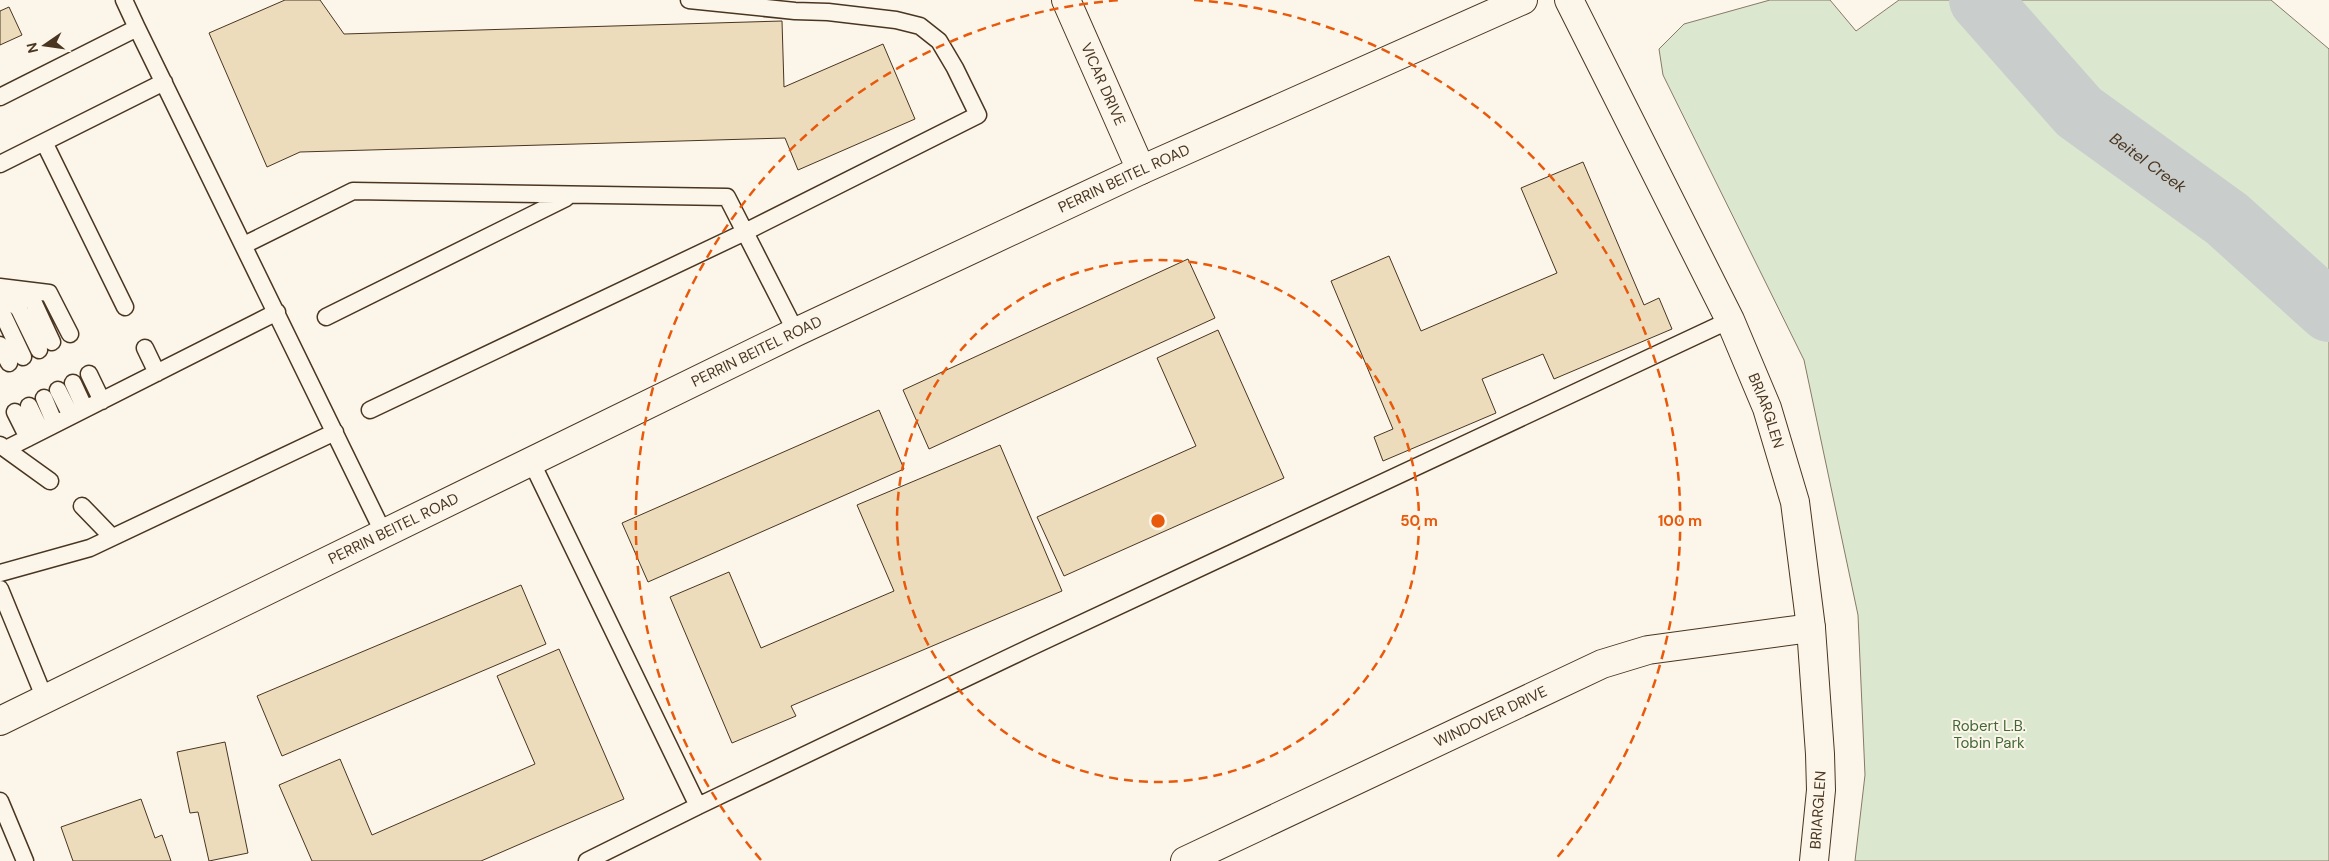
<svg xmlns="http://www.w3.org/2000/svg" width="2329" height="861" viewBox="0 0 2329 861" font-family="'DM Sans',sans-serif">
  <rect width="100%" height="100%" fill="#fbf6e9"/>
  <path fill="#dce7d0" stroke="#887966" d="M1770 0H1830L1856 31 1899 0H2271L2329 49V861H1855L1865 775 1858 615 1804 360 1663 75 1659 49 1684 24Z"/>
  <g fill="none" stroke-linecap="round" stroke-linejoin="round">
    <path stroke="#c9cecd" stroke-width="62" id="s1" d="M1980 0 2079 112 2227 219 2329 311"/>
  </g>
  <path fill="#ecdcbc" stroke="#4a3520" d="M285 0H320L344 34 782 21 784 87 883 44 915 119 798 170 785 138 300 152 267 167 209 33Z
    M9 7 22 35 0 45V11Z
    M1583 162 1644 305 1659 298 1672 329 1554 379 1543 354 1482 379 1496 413 1383 461 1374 437 1393 429 1331 281 1389 256 1421 331 1557 273 1521 188Z
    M1188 259 1215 318 929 449 903 390Z
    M1218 330 1284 478 1064 576 1037 517 1196 446 1157 358Z
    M879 410 904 469 648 582 622 523Z
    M1000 445 1062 591 791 706 796 716 732 743 670 597 729 572 761 648 894 591 857 505Z
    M521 585 546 644 282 756 257 696Z
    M559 649 624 799 481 861H312L279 785 340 759 372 835 535 764 497 676Z
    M225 742 248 853 209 861 198 812 190 813 177 752Z
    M141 799 155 838 162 835 171 861H73L61 827Z"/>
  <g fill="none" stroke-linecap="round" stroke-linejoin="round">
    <defs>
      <path id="lane" d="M124 0 137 28
        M0 97 137 28 384 534
        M44 142 125 307
        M0 164 164 82
        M244 245 353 191 727 197 796 332
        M0 287 49 293 70 334
        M2 292 19 309 39 350
        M14 293 33 301 52 342
        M0 303 3 315 23 357
        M326 317 566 198
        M0 345 9 363
        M145 348 157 373
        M89 374 102 401
        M73 383 85 409
        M58 390 71 416
        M44 398 55 424
        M29 406 41 431
        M370 410 745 232 978 115 955 68 939 41 920 26 896 20 828 12 795 11 689 0
        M15 412 28 438
        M0 445 50 481
        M6 449 277 312
        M531 461 698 806 1031 647 1730 320
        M82 506 112 537
        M0 573 90 548 335 432
        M0 589 45 699
        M0 801 25 861
        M587 861 698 806"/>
      <g id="street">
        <path id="s2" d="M1066 0 1141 170"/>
        <path id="s3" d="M1569 0 1730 320 1767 408 1795 502 1811 628 1820 754 1821 790 1814 861"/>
        <path id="s4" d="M1185 861 1602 664 1648 650 1811 628"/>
      </g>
      <g id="primary">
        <path id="s5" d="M0 721 796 332 1141 170 1523 0"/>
      </g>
    </defs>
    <use href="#lane" stroke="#4a3520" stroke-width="19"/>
    <use href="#street" stroke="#4a3520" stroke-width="30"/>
    <use href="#primary" stroke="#4a3520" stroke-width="30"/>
    <use href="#lane" stroke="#fbf6e9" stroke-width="16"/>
    <use href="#street" stroke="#fbf6e9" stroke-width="28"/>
    <use href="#primary" stroke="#fbf6e9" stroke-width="28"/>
  </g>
  <g fill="none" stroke="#e8590c" stroke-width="2.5" stroke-dasharray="9 6">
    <circle cx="1158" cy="521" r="261"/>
    <path d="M761 860A522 522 0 0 1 1122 0M1194 0A522 522 0 0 1 1555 860"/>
  </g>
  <g text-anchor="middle" stroke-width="4" stroke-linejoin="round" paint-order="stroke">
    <g font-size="15" fill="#4a3520" stroke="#fbf6e9">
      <text dy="5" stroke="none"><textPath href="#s2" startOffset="92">VICAR DRIVE</textPath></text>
      <text dy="5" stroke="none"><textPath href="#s5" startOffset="1248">PERRIN BEITEL ROAD</textPath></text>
      <text dy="5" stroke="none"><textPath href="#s5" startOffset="842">PERRIN BEITEL ROAD</textPath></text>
      <text dy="5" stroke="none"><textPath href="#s3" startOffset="456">BRIARGLEN</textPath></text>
      <text dy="5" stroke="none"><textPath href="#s5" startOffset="438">PERRIN BEITEL ROAD</textPath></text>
      <text dy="5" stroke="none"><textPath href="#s4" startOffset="338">WINDOVER DRIVE</textPath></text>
      <text transform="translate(1818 810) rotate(-86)" y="5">BRIARGLEN</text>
    </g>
    <g font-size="15" fill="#436837" stroke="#fbf6e9">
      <text x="1989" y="731">Robert L.B.<tspan x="1989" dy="17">Tobin Park</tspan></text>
    </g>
    <g font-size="16" font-style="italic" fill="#4a3520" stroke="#fbf6e9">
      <text dy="6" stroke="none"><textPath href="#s1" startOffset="235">Beitel Creek</textPath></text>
    </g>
  </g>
  <circle cx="1158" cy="521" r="8" fill="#e8590c" stroke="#fbf6e9" stroke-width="2.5"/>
  <g font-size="15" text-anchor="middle" font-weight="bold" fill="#e8590c" stroke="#fbf6e9" stroke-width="4" stroke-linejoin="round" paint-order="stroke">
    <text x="1419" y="526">50 m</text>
    <text x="1680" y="526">100 m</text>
  </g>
  <g transform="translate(45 45) rotate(257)" stroke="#fbf6e9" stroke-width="4" paint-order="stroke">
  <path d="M0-4L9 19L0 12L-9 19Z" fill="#4a3520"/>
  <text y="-8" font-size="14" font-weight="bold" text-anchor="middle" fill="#4a3520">N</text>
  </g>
</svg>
